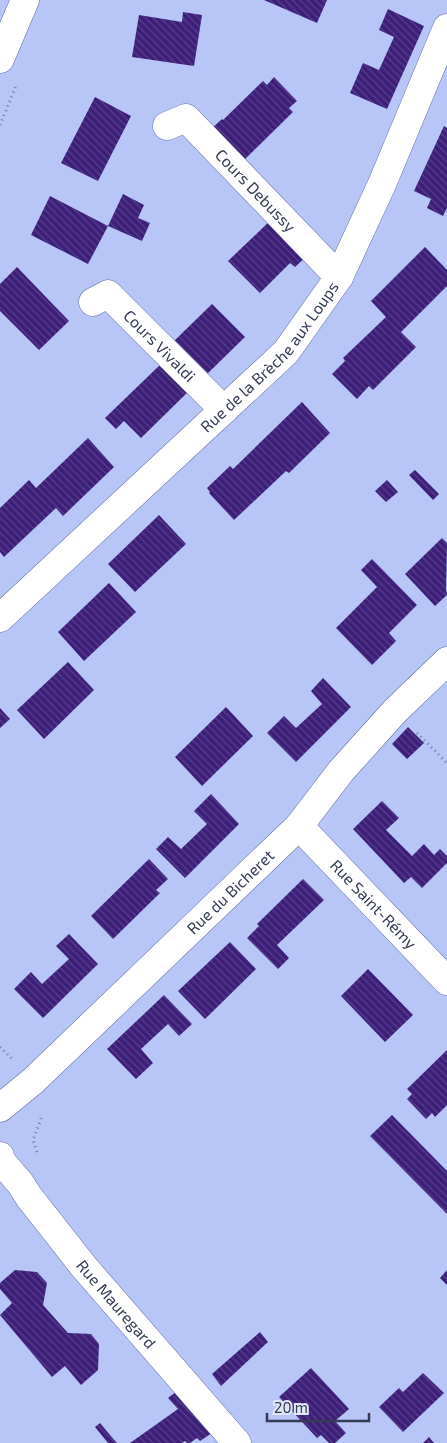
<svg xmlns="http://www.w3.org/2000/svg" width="447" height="1443" viewBox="0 0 447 1443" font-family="'Exo 2',sans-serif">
  <defs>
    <pattern id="building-back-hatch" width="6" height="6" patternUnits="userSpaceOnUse" patternTransform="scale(1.25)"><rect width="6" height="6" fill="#3d1f79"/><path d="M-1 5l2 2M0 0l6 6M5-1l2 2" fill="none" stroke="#58408a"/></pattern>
  </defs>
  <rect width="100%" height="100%" fill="#b7c5f7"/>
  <path fill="url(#building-back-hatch)" d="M264 0H327L317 23Z
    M388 9 424 26 387 109 350 93 363 63 379 70 394 37 379 30Z
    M183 12 202 15 194 66 132 57 139 15 182 22Z
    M274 77 297 101 289 108 293 112 242 162 210 130 222 119 223 120 263 81 267 85Z
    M95 97 131 116 98 181 61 163Z
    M444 126 447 128V208L443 216 427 208 431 199 414 191Z
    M123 194 144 205 138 218 150 223 142 241 108 226 88 264 31 235 50 196 108 226Z
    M272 219 307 256 295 267 290 263 260 293 228 261Z
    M425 247 447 270V286L401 332 416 347 373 390 369 386 357 399 332 374 345 361 343 358 386 317 371 301Z
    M17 267 69 321 39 350 0 311V284Z
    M212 304 245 337 205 376 172 343Z
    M164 361 191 389 141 438 124 421 116 429 105 418Z
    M302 402 330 433 289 473 286 471 234 520 209 493 210 492 207 488 230 466 233 469Z
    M88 438 114 467 63 516 56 508 4 557 0 552V508L29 480 36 488Z
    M415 470 439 494 433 500 409 475Z
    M387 480 398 492 386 502 375 491Z
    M159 515 186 544 135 592 108 564Z
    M442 538 447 543 446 589 447 595 435 606 405 574Z
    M372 559 417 605 389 633 396 641 372 665 336 628 377 587 361 570Z
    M109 583 136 612 84 661 58 632Z
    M68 662 94 690 44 739 17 710Z
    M323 678 351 707 296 762 267 733 284 716 296 728 322 704 311 691Z
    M226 707 253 736 202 786 175 757Z
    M0 708 10 719 0 728Z
    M408 727 424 743 407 759 392 744Z
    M211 794 239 824 185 878 156 849 168 837 181 849 207 824 194 811Z
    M382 801 399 818 386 830 412 856 424 844 434 855 440 849 447 856V863L422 888 411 877 404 883 353 829Z
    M149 859 168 879 156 890 160 893 113 939 91 916Z
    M303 879 324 900 277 945 289 958 278 969 247 938 259 926 257 924Z
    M69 934 98 964 43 1018 14 989 31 972 42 984 69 959 56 946Z
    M230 942 256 969 205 1019 178 991Z
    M368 969 413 1015 385 1042 341 996Z
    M164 995 192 1024 179 1036 168 1024 141 1049 153 1063 136 1079 107 1049Z
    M447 1050V1105L435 1117 432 1113 426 1119 407 1099 412 1094 407 1089Z
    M392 1115 447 1171V1214L370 1136Z
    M15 1270 37 1272 47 1283 43 1305 68 1333 91 1334 99 1344 98 1370 81 1385 65 1366 52 1377 0 1315 12 1303 0 1289V1283Z
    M447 1270V1285L440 1278Z
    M260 1332 268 1342 221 1386 212 1374Z
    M311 1368 349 1409 335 1421 346 1433 335 1443H329L321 1435 317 1438 279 1397Z
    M423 1373 444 1393 403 1432 379 1407 399 1388 403 1392Z
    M177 1391 212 1433 200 1441 197 1438 190 1443H187L185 1441 182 1443H130L178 1409 168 1398Z
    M100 1423 110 1435 117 1443H108L95 1427Z
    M429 1437 434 1443H423Z"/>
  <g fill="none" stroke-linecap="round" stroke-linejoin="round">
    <defs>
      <g id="street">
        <path d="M0 59 25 0"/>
        <path id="s1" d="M167 126 186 118 339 277"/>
        <path id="s2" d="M93 302 108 294 224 410"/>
        <path id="s3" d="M0 618 286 352 339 277 382 184 447 28"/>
        <path id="s4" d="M299 826 447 981"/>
        <path id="s5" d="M0 1108 33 1081 299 826 341 771 395 711 447 661"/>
        <path id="s6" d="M0 1156 1 1161 20 1183 29 1197 84 1267 237 1443"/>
      </g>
    </defs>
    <use href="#street" stroke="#5f6da5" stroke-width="29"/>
    <path stroke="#717ba0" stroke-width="3" stroke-dasharray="1 4" stroke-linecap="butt" d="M0 125 16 86
      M417 733 447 763
      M0 1047 12 1059
      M37 1152 33 1140 42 1116"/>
    <use href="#street" stroke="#fff" stroke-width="28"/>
  </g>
  <g text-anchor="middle" stroke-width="5" stroke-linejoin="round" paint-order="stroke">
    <g font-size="16" fill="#343b54" stroke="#e1e7fa">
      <text dy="6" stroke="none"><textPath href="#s1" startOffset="121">Cours Debussy</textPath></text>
      <text dy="6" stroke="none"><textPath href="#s2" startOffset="90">Cours Vivaldi</textPath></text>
      <text dy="6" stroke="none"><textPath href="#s3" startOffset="376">Rue de la Brèche aux Loups</textPath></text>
      <text dy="6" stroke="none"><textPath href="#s5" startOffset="316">Rue du Bicheret</textPath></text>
      <text dy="6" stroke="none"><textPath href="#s4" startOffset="108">Rue Saint-Rémy</textPath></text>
      <text dy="6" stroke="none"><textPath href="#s6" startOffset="189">Rue Mauregard</textPath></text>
    </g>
  </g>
  <path d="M267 1413v8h102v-8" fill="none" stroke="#343b54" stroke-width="2.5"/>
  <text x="274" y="1413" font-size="15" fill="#343b54" stroke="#e1e7fa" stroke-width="4" paint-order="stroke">20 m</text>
</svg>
